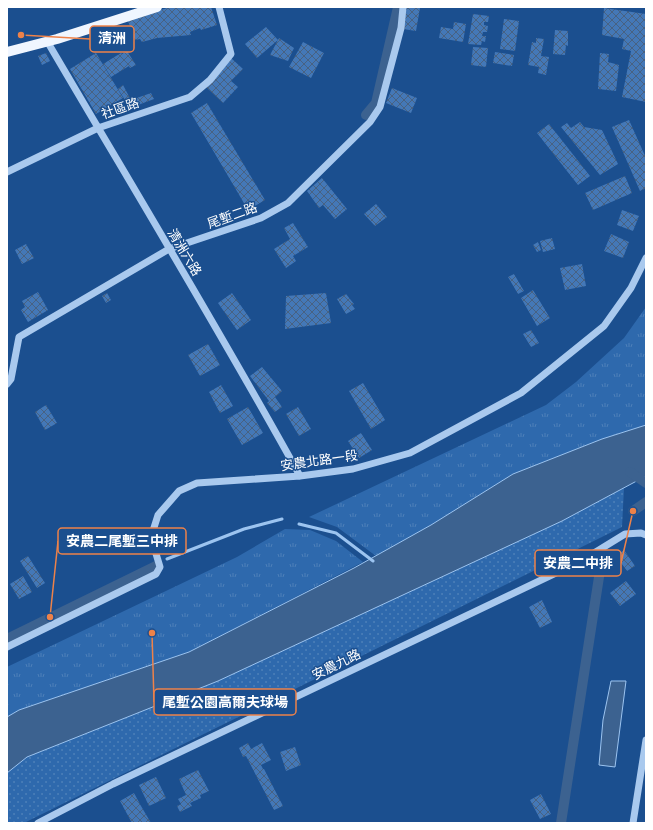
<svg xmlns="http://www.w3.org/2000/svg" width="653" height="830" viewBox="0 0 653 830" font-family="'Exo 2','Noto Sans TC',sans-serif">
  <defs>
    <pattern id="grass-dots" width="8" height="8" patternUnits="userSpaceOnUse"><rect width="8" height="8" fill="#2e69ad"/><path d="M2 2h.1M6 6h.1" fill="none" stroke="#4d80b9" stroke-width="1.8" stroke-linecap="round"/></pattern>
    <pattern id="park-tufts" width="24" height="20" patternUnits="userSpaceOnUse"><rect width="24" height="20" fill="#2e69ad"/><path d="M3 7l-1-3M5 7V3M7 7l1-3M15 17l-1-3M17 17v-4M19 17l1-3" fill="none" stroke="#4d80b9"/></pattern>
    <pattern id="building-cross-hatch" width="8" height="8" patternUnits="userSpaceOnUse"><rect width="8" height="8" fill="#4478b7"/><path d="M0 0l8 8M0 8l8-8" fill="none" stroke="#486282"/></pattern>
  </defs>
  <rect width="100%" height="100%" fill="#1b4f8f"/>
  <path fill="url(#grass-dots)" d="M624 488 622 527 24 823H7V773L27 757 218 681 562 521Z"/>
  <path fill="url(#park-tufts)" d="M646 307V425L602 439 513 474 428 527 376 556 337 527 309 517 546 405 576 382 624 338Z
    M285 529 310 530 336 541 363 562 189 652 19 710 7 717V667L237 557Z"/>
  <path fill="#3c6290" stroke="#9cc4f0" d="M646 425V476L562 521 218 681 27 757 7 773V717L19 710 189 652 354 568 431 525 513 474 602 439Z
    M611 681H626L615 767 599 765 603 720Z"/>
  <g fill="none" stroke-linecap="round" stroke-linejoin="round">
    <path stroke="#9cc4f0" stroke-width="3" d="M299 524 336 533 373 561
      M167 559 244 529 282 519"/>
    <path stroke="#3c6290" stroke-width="10" d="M366 115 376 103 398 7
      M630 472 646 483
      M633 511 646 502
      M7 639 156 566
      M561 823 601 564"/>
  </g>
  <path fill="url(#building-cross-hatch)" d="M170 7H211L217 25 201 30 200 28 190 32 191 35 157 38 142 42 140 39 135 40 128 21 161 8V10Z
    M406 7 420 8 416 31 403 29Z
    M604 8 646 14V102L622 97 631 51 622 49 624 39 602 35Z
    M473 14 489 16 488 22H484V25L488 26 487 32H483L482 36H486L485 42 482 41 481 45 468 44Z
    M504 19 519 21 515 51 500 49Z
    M454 22 466 24 463 42 439 38 441 27 453 29Z
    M116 24 120 36 103 41 99 30Z
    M266 27 278 40 257 58 245 44Z
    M555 30 568 31V46L566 45 565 55 553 54Z
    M279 38 294 48 288 61 270 55Z
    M536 38 544 39 541 56 549 57 546 75 538 73 539 67 528 65 532 42 536 43Z
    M303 42 324 53 311 78 289 67Z
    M473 47 488 48 486 67 471 65Z
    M127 51 136 65 130 68 129 66 111 77 103 64 121 53 122 54Z
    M495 52 514 55 512 66 493 63Z
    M46 53 50 61 42 65 38 56Z
    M96 53 123 98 96 114 70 69Z
    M600 53 609 54 608 62 619 65 616 91 598 89Z
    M231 58 243 69 231 81 238 87 223 103 205 86Z
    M123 85 131 100 151 93 154 99 130 108 118 89Z
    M392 88 417 98 411 113 386 103Z
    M207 103 265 200 248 210 191 113Z
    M629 120 646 158V188L640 191 612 127Z
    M580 122 584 127 602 130 618 164 600 175 561 127 567 123 571 128Z
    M549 124 590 176 578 185 537 133Z
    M625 176 632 193 593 210 585 193Z
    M322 178 347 209 335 219 323 205 319 208 307 191Z
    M376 204 387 217 375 226 364 214Z
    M622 210 639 216 633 231 617 225Z
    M293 223 308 247 293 256 296 261 286 268 274 249 290 239 284 228Z
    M611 234 629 242 623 258 604 251Z
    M552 238 555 249 543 252 540 241Z
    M538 242 541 250 537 252 533 245Z
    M26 244 34 258 22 264 15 250Z
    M582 264 586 286 565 290 560 268Z
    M514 274 524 291 518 294 508 277Z
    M533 290 550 318 537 326 521 298Z
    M38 292 48 310 28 322 21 310 25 307 22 301Z
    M107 293 111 300 106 303 102 296Z
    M232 293 251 320 237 330 218 303Z
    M326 293 331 323 285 329 286 296Z
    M346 294 354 304 352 305 355 309 346 314 337 299Z
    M531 330 539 343 531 347 523 334Z
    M208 344 220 365 200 376 188 355Z
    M262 367 282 391 275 397 282 407 275 412 267 403 269 401 250 376Z
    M363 383 385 420 371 429 349 391Z
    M221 385 233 406 220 413 209 392Z
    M46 405 57 423 45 430 35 412Z
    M248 407 263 433 242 445 227 419Z
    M298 407 311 429 299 436 286 414Z
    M361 433 372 450 359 458 348 441Z
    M624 550 635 566 627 571 616 556Z
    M28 556 45 583 37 588 20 561Z
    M23 576 32 592 19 599 10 584Z
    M626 581 636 594 620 606 610 593Z
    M542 600 552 622 540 628 529 607Z
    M248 743 251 749 262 743 271 760 261 765 263 769H264L283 806 274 810 246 756 243 757 239 748Z
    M295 747 301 765 286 771 280 752Z
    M198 770 209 791 200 795 201 798 190 803 192 806 180 812 177 806 181 804 178 799 186 795 179 779Z
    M156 777 166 798 149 806 139 785Z
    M134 793 141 806 151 823H132L120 801Z
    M541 794 551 814 540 819 530 800Z"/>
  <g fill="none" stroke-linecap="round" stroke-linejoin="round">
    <path stroke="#a9c9ee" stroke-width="7" d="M47 41C132 186 219 329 300 476
      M7 172 98 128 190 97 210 80 231 54 219 7
      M7 384 11 379 19 337 169 249 261 218 288 203 370 122 380 107 401 28 403 7
      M7 647 156 574 160 567 151 537 158 515 179 491 197 483 300 476 353 469 410 453 521 393 604 326 631 288 646 258
      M38 823 113 784 581 561 625 534 641 533 646 535
      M633 823 646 740"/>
    <path stroke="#f0f6ff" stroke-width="10" d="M7 52 57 39 157 7"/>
  </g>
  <g text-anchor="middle" stroke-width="3" stroke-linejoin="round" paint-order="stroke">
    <g font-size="13" fill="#fff" stroke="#1b4f8f">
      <text transform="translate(120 108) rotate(-19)" y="5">社區路</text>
      <text transform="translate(232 215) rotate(-20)" y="5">尾塹二路</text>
      <text transform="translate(185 252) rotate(59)" y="5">清洲六路</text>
      <text transform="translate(319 460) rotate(-8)" y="5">安農北路一段</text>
      <text transform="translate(336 664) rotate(-26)" y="5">安農九路</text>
    </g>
  </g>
  <path fill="none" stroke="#ee8249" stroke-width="1.5" d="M21 35L90 39M50 617L58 541M633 511L621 563M152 633L154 702"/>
  <g fill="#ee8249" stroke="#1b4f8f" stroke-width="1.5">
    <circle cx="21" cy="35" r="4"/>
    <circle cx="50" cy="617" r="4"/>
    <circle cx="633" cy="511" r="4"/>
    <circle cx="152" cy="633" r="4"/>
  </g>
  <g fill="#1b4f8f" stroke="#ee8249" stroke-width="1.5">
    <rect x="90" y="26" width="44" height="26" rx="4"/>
    <rect x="58" y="528" width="128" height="26" rx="4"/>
    <rect x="535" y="550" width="86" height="26" rx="4"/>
    <rect x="154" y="689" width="142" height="26" rx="4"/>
  </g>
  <g font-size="14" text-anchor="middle" font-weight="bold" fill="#fff">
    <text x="112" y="43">清洲</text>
    <text x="122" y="546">安農二尾塹三中排</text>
    <text x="578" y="568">安農二中排</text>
    <text x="225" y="707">尾塹公園高爾夫球場</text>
  </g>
  <rect width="653" height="830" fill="none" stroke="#ffffff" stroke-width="16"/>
</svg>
